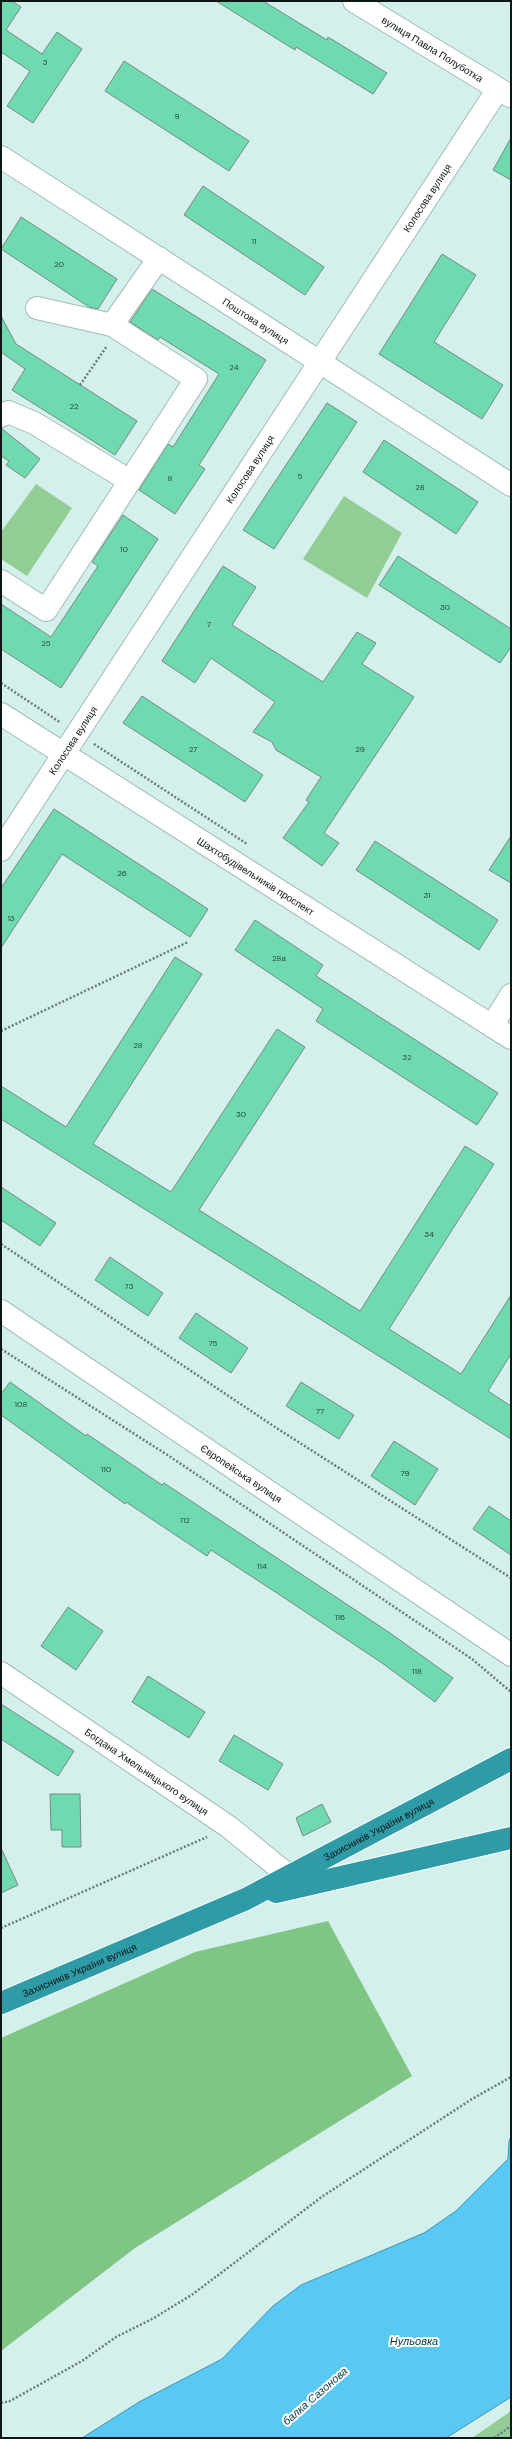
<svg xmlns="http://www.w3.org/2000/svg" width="512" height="2439" viewBox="0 0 512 2439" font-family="'DM Sans',sans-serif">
  <rect width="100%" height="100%" fill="#d4f0ec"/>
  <path fill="#93cd96" d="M36 484 72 508 27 576 1 559V532Z
    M344 496 402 533 367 598 303 559Z
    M511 2411V2438H472Z"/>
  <path fill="#7fc684" d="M328 1921 412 2076 135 2248 1 2351V2038L195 1952Z"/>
  <path fill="#59c9f3" stroke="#4294b0" d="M511 2137V2397L446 2438H82L139 2402 222 2359 273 2306 301 2285 424 2233 456 2211 508 2159 509 2141Z"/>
  <path fill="#6fdab0" stroke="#758b81" d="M1 1H12L21 7 6 30 42 54 57 32 82 49 33 123 7 106 30 71 1 52Z
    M216 1H263L327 40 328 37 387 73 373 94 296 47 295 50Z
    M124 61 249 141 229 171 105 91Z
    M511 138V180L493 170Z
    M203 186 324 267 305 295 184 215Z
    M21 217 117 279 98 309 89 307 1 249Z
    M442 254 476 275 434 342 503 385 482 419 379 354Z
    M152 289 266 360 199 465 205 469 175 514 139 490 168 444 173 447 219 374 160 337 158 340 130 322Z
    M1 316 16 344 137 421 115 455 12 390 25 369 1 352Z
    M327 403 357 422 274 549 243 530Z
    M1 428 40 459 25 478 6 465 9 461 1 456Z
    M384 440 478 502 456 534 363 472Z
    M123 515 158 539 61 688 1 649V604L51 637 98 566 92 562Z
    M398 556 511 629V647L500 663 379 585Z
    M223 566 256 587 232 625 323 682 357 632 376 643 362 664 414 697 324 833 339 843 322 866 283 838 309 802 306 800 321 777 276 750 272 742 253 732 275 702 211 658 195 683 162 661Z
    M142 696 263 775 245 802 123 723Z
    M54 809 208 909 190 937 62 854 1 948V888Z
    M511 836V883L489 870Z
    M375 841 498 920 479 950 356 870Z
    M255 920 323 965 316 976 498 1093 477 1125 316 1021 323 1009 235 950Z
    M175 957 202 974 93 1144 171 1192 277 1029 305 1047 199 1210 360 1311 465 1146 494 1164 389 1329 461 1374 511 1295V1354L488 1391 511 1406V1439L1 1119V1086L66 1127Z
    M1 1187 56 1223 40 1246 1 1220Z
    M110 1257 163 1293 148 1316 95 1280Z
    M196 1313 248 1348 231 1373 179 1338Z
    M10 1382 86 1436 87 1434 162 1485 164 1483 390 1633 453 1678 435 1702 382 1663 283 1597 211 1550 207 1556 126 1502 125 1504 1 1415V1394Z
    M301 1382 354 1415 339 1439 286 1406Z
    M394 1441 438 1469 415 1505 371 1476Z
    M489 1506 511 1521V1555L473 1529Z
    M68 1607 103 1631 76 1670 41 1646Z
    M148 1676 205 1712 189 1738 132 1702Z
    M1 1704 74 1751 58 1776 1 1739Z
    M234 1735 283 1764 268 1790 219 1761Z
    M50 1794H80L81 1847H62V1830H51Z
    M322 1804 331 1822 303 1836 296 1818Z
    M1 1848 18 1885 1 1893Z"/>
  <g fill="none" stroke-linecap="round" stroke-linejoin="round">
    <defs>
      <g id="minor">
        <path id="s1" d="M354 1 510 96"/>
        <path id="s2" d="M1 157 511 485"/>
        <path d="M37 308 112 325 159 258"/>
        <path d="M1 416 8 412 34 423 130 481"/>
        <path d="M1 581 46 610 196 379 112 325"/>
        <path id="s3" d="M1 714 511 1038"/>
        <path id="s4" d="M1 850 498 89"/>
        <path d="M492 1026 511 995"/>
        <path id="s5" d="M1 1311 511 1655"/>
        <path id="s6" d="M1 1673 229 1827 289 1876"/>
      </g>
      <g id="highway">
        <path d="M276 1892 511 1838"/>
        <path id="s7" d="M1 2003 246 1899 511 1759"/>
      </g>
    </defs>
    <use href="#minor" stroke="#a1bcb8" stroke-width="24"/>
    <use href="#highway" stroke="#fff" stroke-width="24"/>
    <path stroke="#697b78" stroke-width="2.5" stroke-dasharray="2 2" stroke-linecap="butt" d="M80 385 107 346
      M1 683 61 723
      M94 744 247 844
      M1 1031 188 942
      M1 1244 275 1427 511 1578
      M1 1349 169 1456 472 1659 511 1692
      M1 1928 207 1837
      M1 2403 10 2401 82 2361 116 2337 154 2318 193 2294 323 2196 472 2099 511 2077
      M494 2438 511 2426"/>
    <use href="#minor" stroke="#fff" stroke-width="22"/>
    <use href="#highway" stroke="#2e9ba7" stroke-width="22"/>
  </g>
  <g text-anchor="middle" stroke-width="4" stroke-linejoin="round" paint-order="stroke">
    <g font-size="8" fill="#26483c">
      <text x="45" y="65">3</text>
      <text x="177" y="119">9</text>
      <text x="254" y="244">11</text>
      <text x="59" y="267">20</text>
      <text x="234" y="370">24</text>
      <text x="74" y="409">22</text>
      <text x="300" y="479">5</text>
      <text x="170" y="481">8</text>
      <text x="420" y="490">28</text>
      <text x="124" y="552">10</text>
      <text x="445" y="610">30</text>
      <text x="209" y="627">7</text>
      <text x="46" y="646">25</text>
      <text x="193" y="752">27</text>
      <text x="360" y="752">29</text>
      <text x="122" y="876">26</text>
      <text x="427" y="898">31</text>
      <text x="11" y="921">13</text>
      <text x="279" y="961">28а</text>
      <text x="138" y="1048">28</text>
      <text x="407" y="1060">32</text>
      <text x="241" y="1117">30</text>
      <text x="429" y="1237">34</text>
      <text x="129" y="1289">73</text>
      <text x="213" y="1346">75</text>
      <text x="21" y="1407">108</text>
      <text x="320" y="1414">77</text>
      <text x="106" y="1472">110</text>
      <text x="405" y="1476">79</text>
      <text x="185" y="1523">112</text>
      <text x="262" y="1569">114</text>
      <text x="340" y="1620">116</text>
      <text x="417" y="1674">118</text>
    </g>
    <g font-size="10" fill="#0d1715" stroke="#fff">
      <text dy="4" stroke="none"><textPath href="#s1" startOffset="92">вулиця Павла Полуботка</textPath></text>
      <text dy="4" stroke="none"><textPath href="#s4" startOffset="779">Колосова вулиця</textPath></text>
      <text dy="4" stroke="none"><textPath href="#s2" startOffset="303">Поштова вулиця</textPath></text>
      <text dy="4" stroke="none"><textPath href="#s4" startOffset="455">Колосова вулиця</textPath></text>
      <text dy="4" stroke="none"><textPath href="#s4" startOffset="131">Колосова вулиця</textPath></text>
      <text dy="4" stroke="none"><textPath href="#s3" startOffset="302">Шахтобудівельників проспект</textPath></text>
      <text dy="4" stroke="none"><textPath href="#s5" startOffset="290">Європейська вулиця</textPath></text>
      <text dy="4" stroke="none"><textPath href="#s6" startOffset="176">Богдана Хмельницького вулиця</textPath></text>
      <text dy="4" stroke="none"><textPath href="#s7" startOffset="416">Захисників України вулиця</textPath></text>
      <text dy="4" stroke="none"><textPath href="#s7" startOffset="85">Захисників України вулиця</textPath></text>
    </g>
    <g font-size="11" font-style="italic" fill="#013647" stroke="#fff">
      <text x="414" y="2345">Нульовка</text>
      <text transform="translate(315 2396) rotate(-41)" y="4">балка Сазонова</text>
    </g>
  </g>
  <rect width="512" height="2439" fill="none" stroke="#0d1715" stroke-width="4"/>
</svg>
